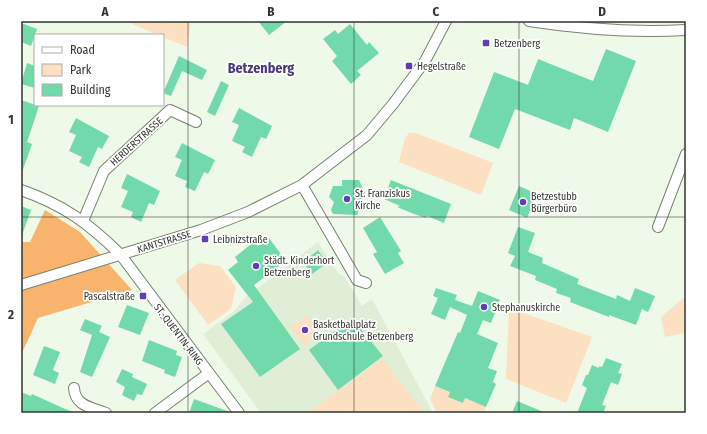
<svg xmlns="http://www.w3.org/2000/svg" width="707" height="434" viewBox="0 0 707 434" font-family="'Fira Sans Condensed',sans-serif">
  <rect width="100%" height="100%" fill="#eff9e8"/>
  <path fill="#e1eed6" d="M318 242 339 274 345 277 362 306 372 299 433 413H261L203 334 233 312 247 296Z"/>
  <path fill="#fddfc1" d="M125 21H191L187 47 163 37V35H158Z
    M409 133H416L493 163 481 195 399 162 405 138Z
    M199 263 220 266 236 287 231 309 208 325 175 280Z
    M686 296V333L665 337 661 317Z
    M509 308 592 337 566 403 506 379Z
    M306 315 320 333 305 345 290 327Z
    M382 358 424 413H308Z
    M435 386 450 392 448 397 463 403 465 398 486 407 484 413H437L430 399Z"/>
  <path fill="#f8b46d" d="M45 210 80 232 132 290 38 318 21 355V242H30Z"/>
  <path fill="#72d9ab" d="M258 21H287L269 35Z
    M21 23 37 29 31 46 21 42Z
    M350 24 367 45 369 42 379 53 357 71 361 75 351 84 332 61 337 56 323 39 335 30 338 34Z
    M606 49 636 61 608 132 574 118 570 130 515 109 499 149 469 137 494 72 528 85 538 59 593 81Z
    M179 56 207 70 202 80 182 71 171 96 163 93Z
    M27 63 35 66V88L21 84Z
    M221 81 229 85 215 116 207 112Z
    M21 100 39 106 27 142 32 144 22 172Z
    M239 108 272 126 266 139 261 137 252 157 242 152 245 147 232 141 239 125 232 122Z
    M76 118 109 136 102 149 98 147 89 167 79 162 82 157 69 151 76 135 69 132Z
    M182 143 215 160 208 174 204 172 195 191 185 187 187 181 175 176 182 160 175 157Z
    M127 174 160 191 154 205 149 203 141 222 131 217 133 212 121 207 128 191 121 188Z
    M342 180H359L365 193 357 215 333 214 331 210 334 202 329 197 333 186H342Z
    M391 180 451 204 444 223 427 216 426 218 414 214 397 207 400 206 384 199Z
    M519 186 537 194 527 218 509 210Z
    M21 206 31 210 22 235H21Z
    M380 217 401 251 398 253 404 263 385 274 373 254 377 252 363 228Z
    M518 227 535 233 528 252 543 258 542 263 579 279 577 284 616 299 617 295 630 301 635 288 655 296 648 312 642 309 636 325 609 315V317L570 302 571 298 556 293 557 289 535 280 536 276 510 266 515 256 508 253Z
    M269 238 286 261 254 285 300 349 260 377 221 324 253 302 228 270 238 262 235 257 255 241 258 246Z
    M318 250 327 263 312 274 303 262Z
    M436 288 457 295 455 300 472 306 478 291 500 300 491 323 483 320 477 334 498 343 488 368 497 371 493 382 496 384 486 407 465 398 463 403 448 397 450 392 435 386 458 332 460 333 467 315 450 307 445 320 431 314 438 298 433 296Z
    M127 305 149 313 140 335 118 327Z
    M352 318 383 356 338 390 309 350Z
    M85 319 102 326 99 332 110 337 92 377 80 372 92 335 80 330Z
    M149 340 177 351 176 355 182 357 175 377 164 373 165 370 142 361Z
    M44 346 60 352 53 370 59 373 55 384 33 375Z
    M606 358 622 364 618 373 622 374 618 385 611 382 602 405 606 406 603 413H577L587 388 582 385 586 375H588L592 365 599 368V366L602 367Z
    M122 369 133 374 132 377 147 384 142 395 137 394 134 401 122 395 125 387 116 382Z
    M21 392 31 396 32 394 74 413H26L21 411Z
    M194 399 230 412 229 413H189Z
    M517 401 546 413H512Z"/>
  <g fill="none" stroke-linecap="round" stroke-linejoin="round">
    <defs>
      <path id="minor" d="M529 21C581 29 634 33 686 30
        M302 185 357 280 366 283
        M21 190C64 205 88 223 120 254L239 413
        M83 221 104 171 170 110 196 122
        M658 227 686 154
        M21 285 201 230 248 212 302 185 367 135 393 104 425 61 446 21
        M74 388C75 406 91 407 106 413
        M155 413 209 373"/>
    </defs>
    <use href="#minor" stroke="#798172" stroke-width="12"/>
    <use href="#minor" stroke="#fff" stroke-width="10"/>
  </g>
  <path fill="none" stroke="#31352e" stroke-width="1" stroke-opacity="0.55" d="M188 21V413M354 21V413M519 21V413M21 217H686"/>
  <g fill="#623eb6" stroke="#fff" stroke-width="1.5">
    <rect x="482" y="39" width="8" height="8" rx="2"/>
    <rect x="405" y="62" width="8" height="8" rx="2"/>
    <circle cx="347" cy="199" r="4"/>
    <circle cx="523" cy="202" r="4"/>
    <rect x="201" y="235" width="8" height="8" rx="2"/>
    <circle cx="256" cy="266" r="4"/>
    <rect x="139" y="292" width="8" height="8" rx="2"/>
    <circle cx="484" cy="307" r="4"/>
    <circle cx="305" cy="330" r="4"/>
  </g>
  <g text-anchor="middle" stroke-width="3.5" stroke-linejoin="round" paint-order="stroke">
    <g font-size="10" fill="#31352e" stroke="#fff" text-anchor="start">
      <text x="494" y="47">Betzenberg</text>
      <text x="417" y="70">Hegelstraße</text>
      <text x="355" y="197">St. Franziskus<tspan x="355" dy="12">Kirche</tspan></text>
      <text x="531" y="200">Betzestubb<tspan x="531" dy="12">Bürgerbüro</tspan></text>
      <text x="213" y="243">Leibnizstraße</text>
      <text x="264" y="264">Städt. Kinderhort<tspan x="264" dy="12">Betzenberg</tspan></text>
      <text x="135" y="300" text-anchor="end">Pascalstraße</text>
      <text x="492" y="311">Stephanuskirche</text>
      <text x="313" y="328">Basketballplatz<tspan x="313" dy="12">Grundschule Betzenberg</tspan></text>
    </g>
    <g font-size="10" fill="#31352e" stroke="#fff">
      <text transform="translate(136 141) rotate(-42)" y="4">HERDERSTRASSE</text>
      <text transform="translate(164 241) rotate(-17)" y="4">KANTSTRASSE</text>
      <text transform="translate(179 334) rotate(53)" y="4">ST.-QUENTIN-RING</text>
    </g>
    <g font-size="14" font-weight="bold" fill="#473976" stroke="#fff">
      <text x="261" y="73">Betzenberg</text>
    </g>
  </g>
  <rect width="707" height="434" fill="none" stroke="#ffffff" stroke-width="44"/>
  <rect x="34" y="34" width="130" height="72" fill="#ffffff" stroke="#adaeab"/>
  <rect x="42" y="47" width="20" height="6" fill="#ffffff" stroke="#adaeab"/>
  <text x="70" y="54" font-size="12" fill="#31352e">Road</text>
  <rect x="42" y="64" width="20" height="12" fill="#fddfc1" stroke="#adaeab"/>
  <text x="70" y="74" font-size="12" fill="#31352e">Park</text>
  <rect x="42" y="84" width="20" height="12" fill="#72d9ab" stroke="#adaeab"/>
  <text x="70" y="94" font-size="12" fill="#31352e">Building</text>
  <rect x="22" y="22" width="663" height="390" fill="none" stroke="#31352e" stroke-width="1.5"/>
  <g font-size="13" text-anchor="middle" font-weight="bold" fill="#31352e">
    <text x="105" y="16">A</text>
    <text x="271" y="16">B</text>
    <text x="436" y="16">C</text>
    <text x="602" y="16">D</text>
    <text x="11" y="124">1</text>
    <text x="11" y="319">2</text>
  </g>
</svg>
